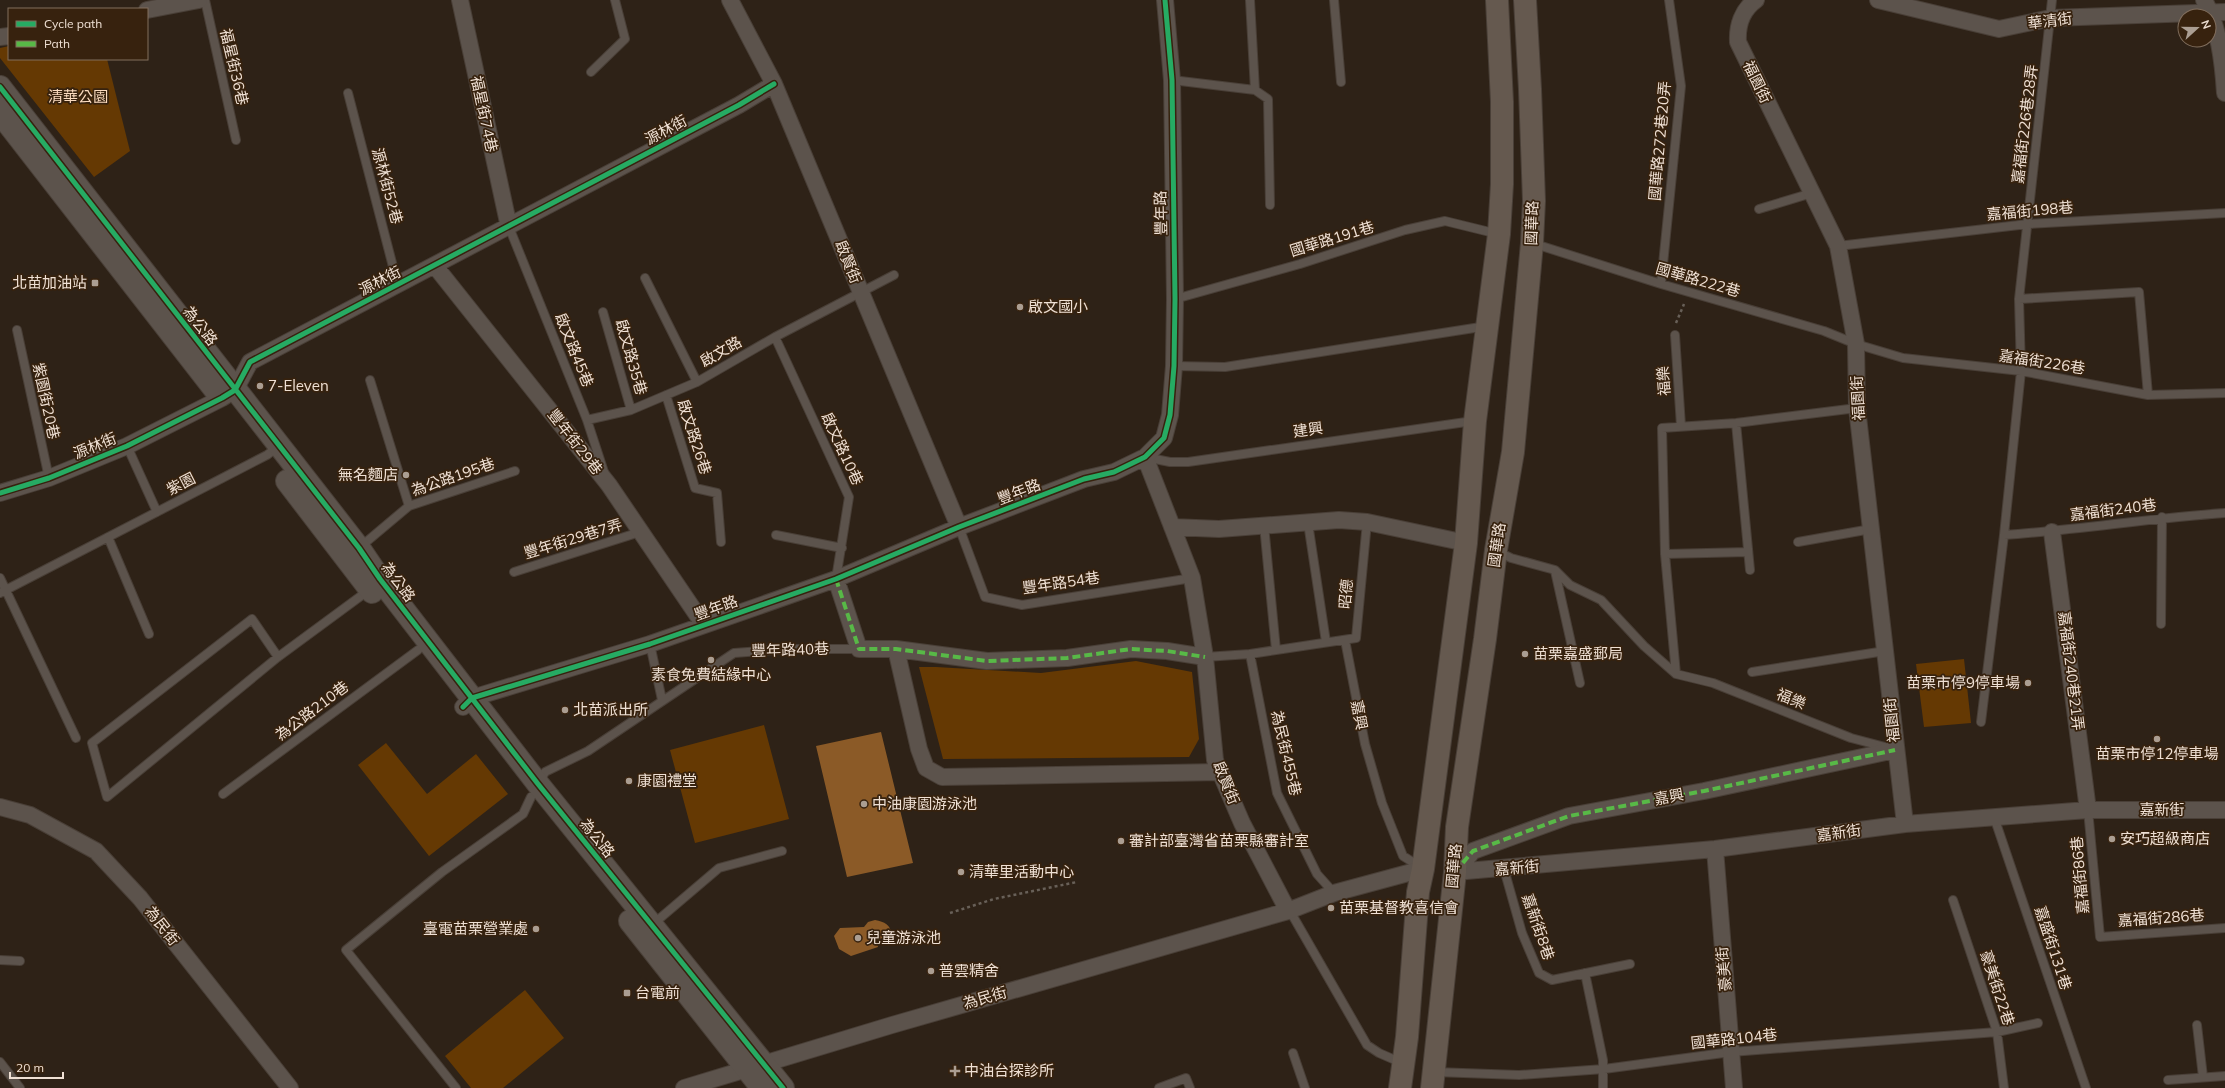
<svg xmlns="http://www.w3.org/2000/svg" width="2225" height="1088" viewBox="0 0 2225 1088" font-family="Mulish,'Noto Sans TC',sans-serif">
  <rect width="100%" height="100%" fill="#2e2217"/>
  <path fill="#653903" d="M9 46V59H107L130 151 94 177 0 58V48Z
    M1964 659 1971 723 1924 727 1916 664Z
    M1136 661 1192 672 1199 739 1189 757 943 759 919 667H936L1041 673Z
    M764 725 789 819 695 843 670 750Z
    M386 743 427 794 476 754 508 794 429 856 358 765Z
    M525 990 564 1038 503 1088H471L445 1056Z"/>
  <path fill="#8b5a27" d="M881 732 913 863 847 877 816 746Z
    M875 920C885 922 890 924 892 935L876 940 878 947 851 956 839 949 834 936 840 928 864 927 868 922Z"/>
  <g fill="none" stroke-linecap="round" stroke-linejoin="round">
    <defs>
      <path id="lane" d="M205 0 236 140
        M1250 0 1255 90 1268 99 1270 205
        M1334 0 1341 82
        M591 72 625 39 615 0
        M1172 80 1255 90
        M348 93 398 286
        M1759 209 1812 193
        M509 227 587 420 604 472
        M1532 243 1661 284 1824 331 1856 344 1903 358 2021 371 2148 395 2225 393
        M1838 246 2028 224 2225 213
        M645 278 697 382
        M1661 284 1681 86 1669 0
        M1175 299 1300 264 1405 230 1445 221 1498 234
        M2019 299 2139 292 2148 395
        M603 312 631 410
        M17 330 49 478
        M1675 335 1681 426
        M775 337 849 497 836 579
        M1174 366 1225 367 1487 326
        M370 380 409 506
        M666 395 695 488 717 493 721 542
        M587 420 631 410 697 382 775 337 894 275
        M1736 423 1750 570
        M127 446 157 512
        M1145 457 1170 462H1188L1473 421
        M1308 523 1326 642
        M1264 525 1276 650
        M959 527 985 597 1022 605 1192 578
        M776 535 842 548
        M2004 535C2078 530 2151 518 2225 513
        M108 537 149 634
        M1798 542 1871 529
        M359 548 409 506 515 471
        M1497 551 1511 558 1555 570 1570 585 1601 600 1644 646 1676 674 1713 683 1851 738 1889 748
        M1665 554 1748 552
        M1555 571 1580 683
        M514 572 640 532
        M0 578 76 738
        M0 593 267 455 279 446
        M2161 624 2162 517
        M1345 640 1365 744 1382 803 1403 856 1422 868
        M650 644 662 700
        M1250 654 1277 793 1317 874 1334 893
        M278 657 252 619 92 743 107 797 278 657 369 590
        M1205 657 1250 654 1356 638 1367 522
        M1752 672 1885 651
        M1676 674 1665 554 1662 428 1736 423 1857 408
        M1981 722 2004 535 2021 371 2019 299 2052 0
        M539 783 545 772 588 751 734 653 787 649H859
        M223 794 418 650
        M2088 810 2100 937 2225 928
        M1994 817 2086 1088
        M1504 869 1522 933 1539 973 1552 980 1630 964
        M1953 900 1997 1032 2004 1088
        M1288 911 1294 918 1367 1045 1379 1053 1402 1063
        M652 925 719 868 782 851
        M0 960 20 961
        M1585 973 1603 1060V1088
        M2197 1025 2203 1077
        M1293 1053 1305 1088
        M0 1062 20 1088
        M1435 1072 1519 1075 1604 1069 1731 1052 1997 1032 2038 1023
        M2168 1080 2225 1076
        M456 1088 346 950 442 872 523 814 531 797
        M1159 1088 1186 1078 1190 1088"/>
      <path id="street" d="M460 0 509 227
        M730 0 774 84 959 527
        M1756 0C1742 10 1737 26 1738 42L1838 246 1856 344 1857 408 1905 824
        M1878 0 1999 29 2051 18 2225 12
        M2204 0C2219 27 2223 62 2225 93
        M147 10 199 0
        M0 37 9 36
        M435 266 609 485 704 625
        M1145 457 1192 578 1205 657 1215 760 1242 823 1288 911
        M0 493 49 478 127 446 222 398 235 390 250 362 739 105 774 84
        M1172 527 1219 529 1339 520 1367 522 1466 543
        M2052 532 2088 810
        M836 579 859 649H896L987 661 1067 658 1131 649 1167 651 1205 657
        M896 649 919 749 926 768 942 777 1220 772
        M463 707 472 698 650 644 836 579 959 527 1084 479 1114 472 1145 457 1164 438 1170 415 1174 366 1175 299 1172 80 1165 0
        M0 807 30 815 96 851 140 898 290 1088
        M1715 849 1734 1088
        M1455 872 1715 849 1905 824 2088 810H2225
        M1455 872 1473 851 1569 816 1704 791 1895 750
        M684 1088 892 1025 1288 911 1334 893 1423 869"/>
      <path id="secondary" d="M0 87 359 548 380 579 538 784 783 1088
        M0 113 216 391
        M287 481 372 592
        M630 921 762 1088"/>
      <path id="primary" d="M1400 1088 1407 1037 1418 892 1423 869 1466 543 1475 421 1499 234 1502 184V102L1497 0
        M1432 1088 1455 872 1457 827 1485 639 1496 550 1513 452 1532 243 1534 201 1530 89 1525 0"/>
    </defs>
    <use href="#lane" stroke="#493f37" stroke-width="10"/>
    <use href="#street" stroke="#493f37" stroke-width="18"/>
    <use href="#secondary" stroke="#493f37" stroke-width="24"/>
    <use href="#primary" stroke="#493f37" stroke-width="24"/>
    <path stroke="#686058" stroke-width="2.5" stroke-dasharray="3 3" stroke-linecap="butt" d="M1676 323 1684 304
      M950 913 994 899 1077 882"/>
    <use href="#lane" stroke="#5c534c" stroke-width="8"/>
    <use href="#street" stroke="#5c534c" stroke-width="16"/>
    <use href="#secondary" stroke="#5c534c" stroke-width="22"/>
    <use href="#primary" stroke="#65594f" stroke-width="22"/>
    <path stroke="#58b947" stroke-width="4" stroke-dasharray="8 4" stroke-linecap="butt" d="M836 579 859 649H896L987 661 1067 658 1131 649 1167 651 1205 657
      M1455 872 1473 851 1569 816 1704 791 1895 750"/>
    <defs>
      <path id="cycleway" d="M0 87 359 548 380 579 538 784 783 1088
        M0 493 49 478 127 446 222 398 235 390 250 362 739 105 774 84
        M463 707 472 698 650 644 836 579 959 527 1084 479 1114 472 1145 457 1164 438 1170 415 1174 366 1175 299 1172 80 1165 0"/>
    </defs>
    <use href="#cycleway" stroke="#37220e" stroke-width="8"/>
    <use href="#cycleway" stroke="#26ab63" stroke-width="5"/>
  </g>
  <g fill="#ab9e92" stroke="#37220e" stroke-width="1.5">
    <rect x="91" y="279" width="8" height="8" rx="2"/>
    <circle cx="1020" cy="307" r="4"/>
    <circle cx="260" cy="386" r="4"/>
    <circle cx="406" cy="475" r="4"/>
    <circle cx="1525" cy="654" r="4"/>
    <circle cx="711" cy="660" r="4"/>
    <circle cx="2028" cy="683" r="4"/>
    <circle cx="565" cy="710" r="4"/>
    <circle cx="2157" cy="739" r="4"/>
    <circle cx="629" cy="781" r="4"/>
    <circle cx="864" cy="804" r="4"/>
    <circle cx="2112" cy="839" r="4"/>
    <circle cx="1121" cy="841" r="4"/>
    <circle cx="961" cy="872" r="4"/>
    <circle cx="1331" cy="908" r="4"/>
    <circle cx="536" cy="929" r="4"/>
    <circle cx="858" cy="938" r="4"/>
    <circle cx="931" cy="971" r="4"/>
    <rect x="623" y="989" width="8" height="8" rx="2"/>
    <path d="M953 1065h4v4h4v4h-4v4h-4v-4h-4v-4h4z"/>
  </g>
  <g text-anchor="middle" stroke-width="3.5" stroke-linejoin="round" paint-order="stroke">
    <g font-size="15" fill="#efe0d4" stroke="#37220e">
      <text transform="translate(2050 21) rotate(-7)" y="5">華清街</text>
      <text transform="translate(234 67) rotate(77)" y="5">福星街36巷</text>
      <text transform="translate(1757 82) rotate(64)" y="5">福園街</text>
      <text transform="translate(484 114) rotate(78)" y="5">福星街74巷</text>
      <text transform="translate(2025 124) rotate(-83)" y="5">嘉福街226巷28弄</text>
      <text transform="translate(666 130) rotate(-28)" y="5">源林街</text>
      <text transform="translate(1660 141) rotate(-85)" y="5">國華路272巷20弄</text>
      <text transform="translate(387 186) rotate(75)" y="5">源林街52巷</text>
      <text transform="translate(2030 211) rotate(-5)" y="5">嘉福街198巷</text>
      <text transform="translate(1161 213) rotate(-91)" y="5">豐年路</text>
      <text transform="translate(1532 223) rotate(-88)" y="5">國華路</text>
      <text transform="translate(1332 239) rotate(-17)" y="5">國華路191巷</text>
      <text transform="translate(848 262) rotate(68)" y="5">啟賢街</text>
      <text transform="translate(1698 280) rotate(16)" y="5">國華路222巷</text>
      <text transform="translate(380 281) rotate(-27)" y="5">源林街</text>
      <text transform="translate(200 326) rotate(52)" y="5">為公路</text>
      <text transform="translate(574 350) rotate(68)" y="5">啟文路45巷</text>
      <text transform="translate(721 352) rotate(-30)" y="5">啟文路</text>
      <text transform="translate(631 357) rotate(74)" y="5">啟文路35巷</text>
      <text transform="translate(2042 362) rotate(9)" y="5">嘉福街226巷</text>
      <text transform="translate(1664 381) rotate(-94)" y="5">福樂</text>
      <text transform="translate(1858 398) rotate(-93)" y="5">福園街</text>
      <text transform="translate(46 401) rotate(78)" y="5">紫園街20巷</text>
      <text transform="translate(1308 430) rotate(-8)" y="5">建興</text>
      <text transform="translate(694 437) rotate(72)" y="5">啟文路26巷</text>
      <text transform="translate(575 442) rotate(52)" y="5">豐年街29巷</text>
      <text transform="translate(95 446) rotate(-22)" y="5">源林街</text>
      <text transform="translate(842 449) rotate(65)" y="5">啟文路10巷</text>
      <text transform="translate(453 477) rotate(-19)" y="5">為公路195巷</text>
      <text transform="translate(181 484) rotate(-27)" y="5">紫園</text>
      <text transform="translate(1019 492) rotate(-21)" y="5">豐年路</text>
      <text transform="translate(2113 510) rotate(-7)" y="5">嘉福街240巷</text>
      <text transform="translate(573 539) rotate(-17)" y="5">豐年街29巷7弄</text>
      <text transform="translate(1497 545) rotate(-82)" y="5">國華路</text>
      <text transform="translate(398 582) rotate(53)" y="5">為公路</text>
      <text transform="translate(1061 583) rotate(-8)" y="5">豐年路54巷</text>
      <text transform="translate(1346 594) rotate(-85)" y="5">昭德</text>
      <text transform="translate(716 608) rotate(-20)" y="5">豐年路</text>
      <text transform="translate(790 650) rotate(-2)" y="5">豐年路40巷</text>
      <text transform="translate(2071 671) rotate(83)" y="5">嘉福街240巷21弄</text>
      <text transform="translate(1791 699) rotate(22)" y="5">福樂</text>
      <text transform="translate(312 711) rotate(-37)" y="5">為公路210巷</text>
      <text transform="translate(1359 715) rotate(79)" y="5">嘉興</text>
      <text transform="translate(1892 720) rotate(-96)" y="5">福園街</text>
      <text transform="translate(1286 753) rotate(77)" y="5">為民街455巷</text>
      <text transform="translate(1226 783) rotate(68)" y="5">啟賢街</text>
      <text transform="translate(1669 797) rotate(-11)" y="5">嘉興</text>
      <text x="2162" y="815">嘉新街</text>
      <text transform="translate(1839 833) rotate(-8)" y="5">嘉新街</text>
      <text transform="translate(597 838) rotate(51)" y="5">為公路</text>
      <text transform="translate(1454 866) rotate(-85)" y="5">國華路</text>
      <text transform="translate(1517 868) rotate(-5)" y="5">嘉新街</text>
      <text transform="translate(2080 875) rotate(-95)" y="5">嘉福街86巷</text>
      <text transform="translate(2161 918) rotate(-4)" y="5">嘉福街286巷</text>
      <text transform="translate(162 926) rotate(52)" y="5">為民街</text>
      <text transform="translate(1538 927) rotate(71)" y="5">嘉新街8巷</text>
      <text transform="translate(2053 948) rotate(72)" y="5">嘉盛街131巷</text>
      <text transform="translate(1724 969) rotate(-95)" y="5">豪美街</text>
      <text transform="translate(1997 988) rotate(72)" y="5">豪美街22巷</text>
      <text transform="translate(985 998) rotate(-16)" y="5">為民街</text>
      <text transform="translate(1734 1039) rotate(-6)" y="5">國華路104巷</text>
    </g>
    <g font-size="15" fill="#fbdbbf" stroke="#37220e">
      <text x="78" y="102">清華公園</text>
    </g>
    <g font-size="15" fill="#efe0d4" stroke="#37220e" text-anchor="start">
      <text x="87" y="288" text-anchor="end">北苗加油站</text>
      <text x="1028" y="312">啟文國小</text>
      <text x="268" y="391">7-Eleven</text>
      <text x="398" y="480" text-anchor="end">無名麵店</text>
      <text x="1533" y="659">苗栗嘉盛郵局</text>
      <text x="711" y="680" text-anchor="middle">素食免費結緣中心</text>
      <text x="2020" y="688" text-anchor="end">苗栗市停9停車場</text>
      <text x="573" y="715">北苗派出所</text>
      <text x="2157" y="759" text-anchor="middle">苗栗市停12停車場</text>
      <text x="637" y="786">康園禮堂</text>
      <text x="872" y="809">中油康園游泳池</text>
      <text x="2120" y="844">安巧超級商店</text>
      <text x="1129" y="846">審計部臺灣省苗栗縣審計室</text>
      <text x="969" y="877">清華里活動中心</text>
      <text x="1339" y="913">苗栗基督教喜信會</text>
      <text x="528" y="934" text-anchor="end">臺電苗栗營業處</text>
      <text x="866" y="943">兒童游泳池</text>
      <text x="939" y="976">普雲精舍</text>
      <text x="635" y="998">台電前</text>
      <text x="964" y="1076">中油台探診所</text>
    </g>
  </g>
  <rect x="8" y="8" width="140" height="52" fill="#37220e" stroke="#816e5d"/>
  <rect x="16" y="21" width="20" height="6" fill="#26ab63" stroke="#816e5d"/>
  <text x="44" y="28" font-size="12" fill="#efe0d4">Cycle path</text>
  <rect x="16" y="41" width="20" height="6" fill="#58b947" stroke="#816e5d"/>
  <text x="44" y="48" font-size="12" fill="#efe0d4">Path</text>
  <g transform="translate(2197 28) rotate(69)"><circle r="19" fill="#37220e" stroke="#816e5d"/>
  <path d="M0-3L7 15L0 10L-7 15Z" fill="#ab9e92"/>
  <text y="-6" font-size="11" font-weight="bold" text-anchor="middle" fill="#efe0d4">N</text>
  </g>
  <path d="M10 1072v6h53v-6" fill="none" stroke="#efe0d4" stroke-width="2"/>
  <text x="16" y="1072" font-size="12" fill="#efe0d4" stroke="#37220e" stroke-width="3" paint-order="stroke">20 m</text>
</svg>
